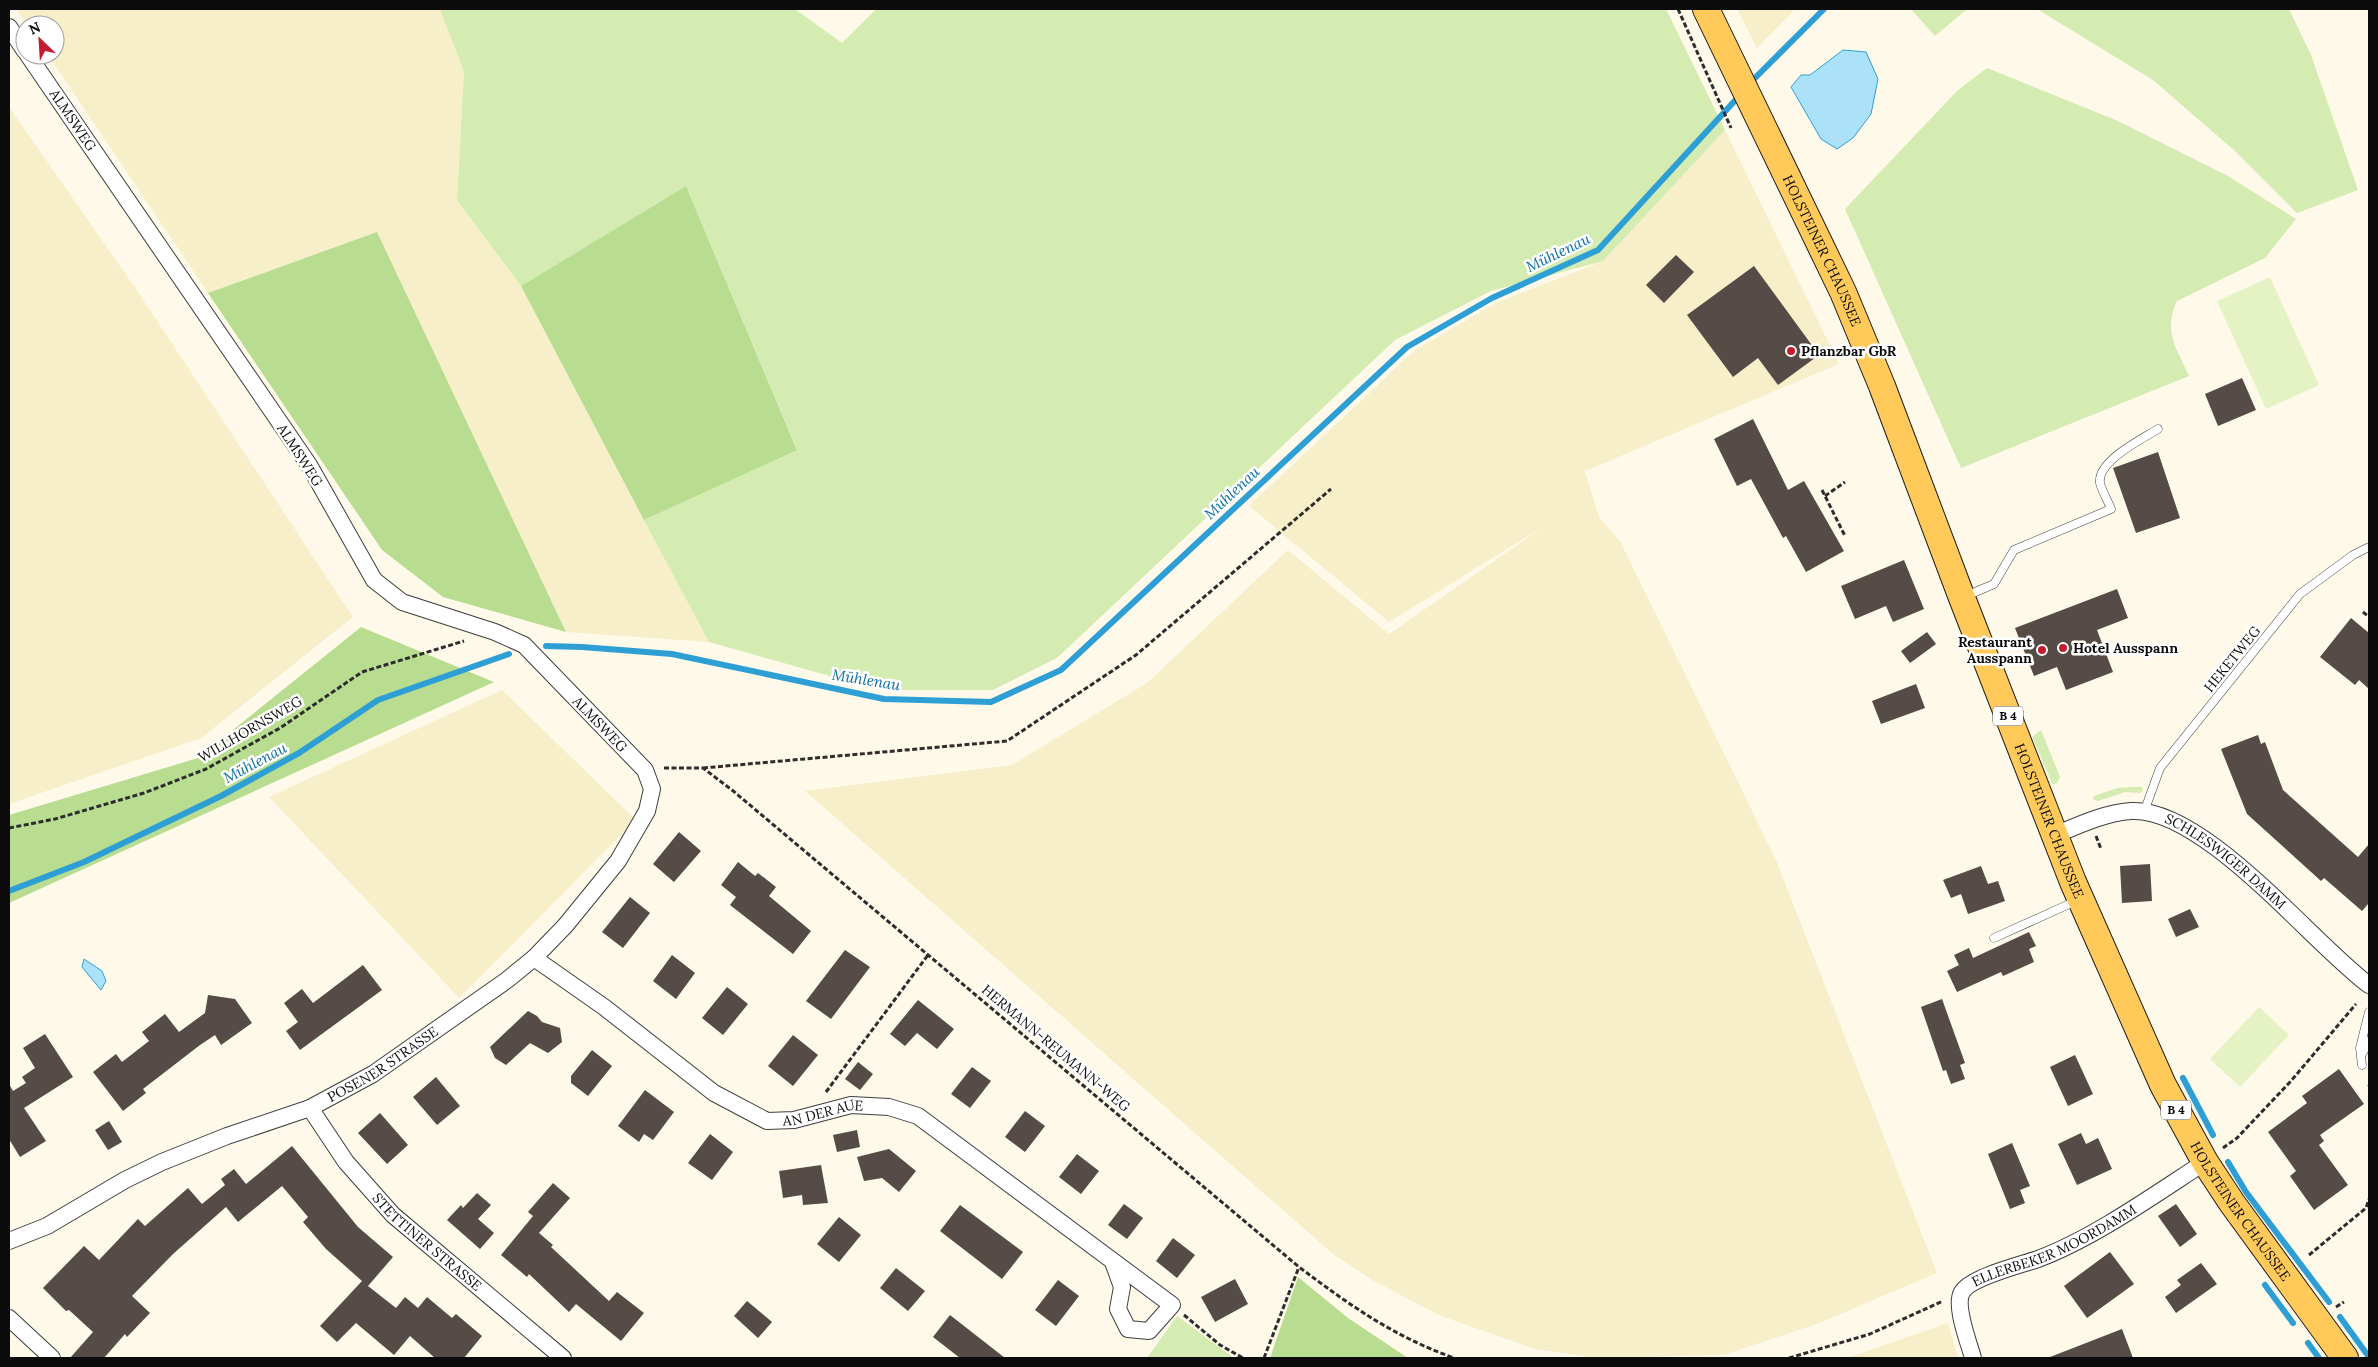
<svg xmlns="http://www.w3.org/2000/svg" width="2378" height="1367" viewBox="0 0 2378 1367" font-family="Lora,serif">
  <rect width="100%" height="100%" fill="#fff9ea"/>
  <path fill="#f6efc9" d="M16 9H440L464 72 457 200 521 286 709 642 566 632 377 232 208 293 48 55H55V25H28Z
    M1737 9H1795L1757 48Z
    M9 107 134 286 353 617 201 738 9 804Z
    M1725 130 1839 364 1585 471 1599 517 1620 541 1776 860 1937 1273 1817 1324 1724 1355 1597 1358 1535 1349 1441 1316 1372 1280 1332 1253 805 791 1012 765 1147 683 1288 550 1389 634 1546 525 1389 622 1249 506 1414 351 1496 303 1603 261Z
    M502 690 636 820 459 998 269 797Z
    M1948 1323 1958 1358H1847Z"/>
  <path fill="#d4ebb2" d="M440 9H795L842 43 876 9H1666L1725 130 1603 261 1491 291 1395 340 1057 658 993 690H880L709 642 644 520 797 449 686 186 521 286 457 200 464 72Z
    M1911 9H1967L1935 36Z
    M2037 9H2289L2311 55 2358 190 2297 213 2235 151 2153 80Z
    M1987 68 2118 121 2228 176 2296 219 2265 258 2177 301C2163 332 2176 347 2189 376L1961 468 1845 209 1958 90Z
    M2041 730 2060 777 2057 783 2053 785 2032 737Z
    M2133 787H2142L2143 790 2140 793 2125 792 2098 801 2093 799 2094 796 2117 788Z
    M1177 1316 1234 1358H1147Z"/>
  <path fill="#b8dd90" d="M686 186 797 450 644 520 521 286Z
    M377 232 566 632 443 597 382 550 208 293Z
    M361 627 494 682 9 903V815L198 758Z
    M1298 1277 1348 1318 1408 1358H1270Z"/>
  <path fill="#e5f2c4" d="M2270 277 2319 385 2266 409 2217 301Z
    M2259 1007 2289 1035 2240 1087 2210 1059Z"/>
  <path fill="#abe2fa" stroke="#2e9fd5" d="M1843 50 1866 52 1878 79 1871 114 1853 138 1837 149 1821 139 1791 87 1801 75H1810Z
    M84 959 102 971 106 981 101 990 82 967Z"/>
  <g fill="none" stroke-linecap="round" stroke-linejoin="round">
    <path stroke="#2e9fd5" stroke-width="6" d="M1749 84 1824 9
      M546 646 582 647 672 654 884 699 991 702 1061 670 1407 347 1492 298 1598 250 1741 94
      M9 891 84 862 221 796 299 753 378 700 509 654
      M2183 1078 2213 1135
      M2228 1162 2246 1192 2329 1302
      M2265 1285 2293 1323
      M2340 1317 2369 1357
      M2308 1343 2319 1358"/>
  </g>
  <path fill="#554b47" d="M1676 255 1694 272 1664 303 1646 285Z
    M1754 266 1819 355 1778 385 1758 358 1733 377 1687 315Z
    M2242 378 2256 410 2218 426 2205 394Z
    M1753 419 1788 490 1804 481 1844 551 1806 572 1786 536 1783 538 1751 479 1737 486 1714 439Z
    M2158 452 2180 518 2136 533 2113 468Z
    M1904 560 1924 609 1893 622 1886 606 1855 619 1841 586Z
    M2117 589 2128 618 2097 630 2113 672 2066 690 2057 667 2034 676 2015 628Z
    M2351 618 2369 633V689L2359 680 2355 685 2320 657Z
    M1927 632 1936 644 1910 663 1901 651Z
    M1916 684 1925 708 1881 724 1872 701Z
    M2258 735 2261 744 2265 742 2283 790 2358 857 2369 844V903L2362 911 2324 878 2321 881 2247 814 2221 749Z
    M679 832 701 851 674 882 653 864Z
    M738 862 755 876 758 873 776 887 769 896 811 931 793 954 730 905 736 897 721 885Z
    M2150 864 2152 901 2122 903 2120 866Z
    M1981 866 1988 884 1998 881 2005 901 1968 914 1961 894 1951 898 1943 880Z
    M630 897 650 913 623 948 602 932Z
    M2190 909 2199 927 2176 937 2168 919Z
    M2029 932 2036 946 2029 949 2034 962 2003 976 2001 972 1957 992 1947 971 1959 965 1954 955 1969 948 1973 958Z
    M845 950 870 967 831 1019 806 1001Z
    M672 955 695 973 676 999 653 981Z
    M363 965 382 990 300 1050 286 1031 298 1022 284 1003 302 989 313 1003Z
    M727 987 748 1004 723 1035 702 1018Z
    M208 995 235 999 252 1023 221 1045 215 1035 200 1045 143 1089 146 1093 123 1111 93 1072 116 1054 122 1062 149 1041 142 1032 165 1014 179 1032 205 1013Z
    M1942 999 1965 1063 1960 1065 1965 1079 1951 1084 1946 1070 1943 1071 1921 1007Z
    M918 1000 954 1029 937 1049 917 1033 905 1046 890 1034Z
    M528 1011 537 1016 542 1022 560 1028 562 1042 548 1053 530 1043 506 1065 495 1058 490 1047Z
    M45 1034 73 1077 24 1108 46 1141 20 1157 9 1139V1084L13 1091 26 1083 22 1077 35 1068 23 1048Z
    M793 1035 818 1055 793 1086 768 1066Z
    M592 1050 612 1066 588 1096 571 1083V1076Z
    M2075 1055 2093 1094 2068 1106 2050 1067Z
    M858 1062 873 1074 860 1090 845 1079Z
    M972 1067 991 1081 970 1108 951 1094Z
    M2339 1069 2364 1104 2320 1135 2324 1141 2319 1145 2348 1185 2314 1210 2290 1176 2296 1171 2268 1132 2307 1103 2302 1096Z
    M436 1077 460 1106 437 1125 413 1097Z
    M645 1090 674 1112 653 1140 644 1134 639 1142 618 1126Z
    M1025 1111 1045 1126 1025 1152 1005 1137Z
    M380 1113 408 1145 387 1164 358 1133Z
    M109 1121 122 1142 108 1150 95 1130Z
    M857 1130 860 1147 837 1152 833 1135Z
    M2081 1133 2086 1144 2098 1138 2112 1169 2077 1185 2058 1144Z
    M710 1134 733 1152 712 1180 688 1163Z
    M2012 1143 2030 1186 2020 1190 2025 1203 2010 1209 1988 1154Z
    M292 1146 358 1227 393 1257 368 1286 396 1308 405 1297 418 1308 427 1297 452 1318 456 1314 482 1336 464 1358H435L410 1336 394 1355 356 1323 337 1342 320 1326 362 1281 326 1249 303 1222 308 1217 282 1186 238 1222 226 1207 173 1254 132 1296 150 1313 127 1337 125 1334 104 1358H70L93 1332 69 1310 66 1311 43 1288 84 1246 99 1260 138 1219 145 1226 188 1188 202 1204 225 1185 221 1179 234 1169 246 1184Z
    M889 1149 916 1171 899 1192 882 1178 864 1181 857 1157Z
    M1077 1154 1099 1171 1081 1194 1059 1177Z
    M821 1165 828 1203 803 1205 802 1195 783 1198 779 1171Z
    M553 1183 570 1198 539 1233 553 1245 551 1247 609 1301 617 1292 644 1313 621 1341 576 1304 569 1312 529 1274 527 1277 501 1255 533 1216 528 1212Z
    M477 1193 491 1205 478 1219 494 1233 480 1249 447 1220 461 1205 463 1208Z
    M1124 1204 1143 1218 1127 1239 1108 1225Z
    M2176 1204 2197 1234 2180 1247 2158 1216Z
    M960 1205 1023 1252 1002 1279 940 1231Z
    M839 1217 861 1235 839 1262 817 1244Z
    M1173 1238 1195 1255 1177 1278 1156 1261Z
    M2110 1252 2134 1284 2087 1318 2064 1286Z
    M2201 1263 2217 1284 2176 1313 2165 1297 2181 1285 2177 1280Z
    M896 1268 925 1291 908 1311 880 1288Z
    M1235 1279 1248 1304 1215 1322 1201 1297Z
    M1058 1280 1079 1296 1056 1326 1035 1310Z
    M747 1301 772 1322 758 1338 734 1316Z
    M950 1315 1005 1358H960L933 1337Z
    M2122 1329 2133 1358H2050V1357Z"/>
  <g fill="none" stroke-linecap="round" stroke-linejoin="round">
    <defs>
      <path id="service" d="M1966 596 1994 584 2014 550 2111 509C2108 501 2102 491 2100 483 2097 461 2142 439 2158 429
        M2144 812 2160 768 2300 594 2353 555 2369 547
        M1994 938 2076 901
        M2362 1054 2369 1041
        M2362 1065 2360 1048 2369 1012"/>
      <g id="minor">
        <path d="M9 27 25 51"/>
        <path id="s1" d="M2055 835C2079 825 2104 813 2131 811 2204 807 2311 942 2369 985"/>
        <path id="s2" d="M534 958 604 1007 714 1093 767 1121 794 1120 851 1105 889 1107 918 1116 1172 1305 1149 1331 1128 1329 1118 1309 1122 1287 1113 1262"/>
        <path id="s3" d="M310 1108 346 1162 393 1215 563 1358"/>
        <path id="s4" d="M9 1241 47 1226 125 1180 162 1162 227 1136 310 1108 373 1074 507 980 534 958 565 926 618 861 647 811 652 789 645 770 524 645 495 632 402 602 374 580 309 465 28 55"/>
        <path d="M9 1318 52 1358"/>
        <path id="s5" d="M1973 1358C1969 1343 1954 1306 1962 1292 1971 1277 2021 1265 2038 1259 2094 1238 2154 1195 2205 1162"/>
      </g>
      <g id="primary">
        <path id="s6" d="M1706 9 1843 292 1882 386 1962 598 2073 882 2163 1085 2205 1162 2232 1203 2345 1358"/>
      </g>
    </defs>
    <use href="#service" stroke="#3e3e3e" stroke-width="9"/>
    <use href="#minor" stroke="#3e3e3e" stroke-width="18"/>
    <use href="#primary" stroke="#1c1c1c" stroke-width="28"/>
    <path stroke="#2d2d2d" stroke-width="3" stroke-dasharray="5 2.5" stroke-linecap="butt" d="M1678 9 1731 128
      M1822 490 1845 536
      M1825 496 1845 482
      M2363 612 2369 617
      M664 768H703L732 790 1299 1267C1351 1306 1393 1336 1454 1358
      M703 768 1007 741 1136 655 1331 489
      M9 828 55 819 144 793 206 769 280 728 362 672 464 641
      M2096 836 2101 849
      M2369 1085V1086
      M826 1092 928 955
      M2223 1148 2237 1138 2291 1081 2356 1004
      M2309 1255 2366 1208 2369 1199
      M2336 1307 2344 1302
      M1184 1315 1220 1345 1243 1358
      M1264 1358 1299 1267
      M1789 1358 1870 1334 1943 1301"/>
    <use href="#service" stroke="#fff" stroke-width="8"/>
    <use href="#minor" stroke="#fff" stroke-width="16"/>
    <use href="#primary" stroke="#ffca5a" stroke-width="26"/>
  </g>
  <g fill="#c31c31" stroke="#fff" stroke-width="2">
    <circle cx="1791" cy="351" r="5"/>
    <circle cx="2063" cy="648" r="5"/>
    <circle cx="2042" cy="650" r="5"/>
  </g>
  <g text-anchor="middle" stroke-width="5" stroke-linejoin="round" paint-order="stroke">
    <g fill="#fff" stroke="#545454" stroke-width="1">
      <rect x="1993" y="706.5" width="30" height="19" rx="4"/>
      <rect x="2161" y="1100.5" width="30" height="19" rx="4"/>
    </g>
    <g font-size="12" font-weight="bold" fill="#0b0b0b">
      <text x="2008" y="720">B 4</text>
      <text x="2176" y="1114">B 4</text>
    </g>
    <g font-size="14" fill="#0b0b0b" stroke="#fff">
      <text transform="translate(73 120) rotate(56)" y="5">ALMSWEG</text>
      <text dy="5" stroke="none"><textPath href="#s6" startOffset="268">HOLSTEINER CHAUSSEE</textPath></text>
      <text transform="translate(300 455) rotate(57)" y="5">ALMSWEG</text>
      <text transform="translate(2232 659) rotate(-51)" y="5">HEKETWEG</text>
      <text transform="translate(600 724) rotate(46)" y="5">ALMSWEG</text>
      <text transform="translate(250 729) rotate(-30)" y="5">WILLHORNSWEG</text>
      <text dy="5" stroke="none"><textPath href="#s6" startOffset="882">HOLSTEINER CHAUSSEE</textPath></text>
      <text dy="5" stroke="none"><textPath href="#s1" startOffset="190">SCHLESWIGER DAMM</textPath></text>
      <text transform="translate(1056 1048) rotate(40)" y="5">HERMANN-REUMANN-WEG</text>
      <text dy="5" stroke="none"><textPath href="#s4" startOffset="415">POSENER STRASSE</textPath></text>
      <text dy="5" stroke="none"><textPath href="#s2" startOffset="342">AN DER AUE</textPath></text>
      <text dy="5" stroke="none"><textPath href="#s6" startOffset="1318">HOLSTEINER CHAUSSEE</textPath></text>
      <text dy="5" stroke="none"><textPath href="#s3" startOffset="179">STETTINER STRASSE</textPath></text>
      <text dy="5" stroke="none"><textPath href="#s5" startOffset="172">ELLERBEKER MOORDAMM</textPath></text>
    </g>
    <g font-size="14" font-weight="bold" fill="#0b0b0b" stroke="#fff" text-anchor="start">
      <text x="1801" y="356">Pflanzbar GbR</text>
      <text x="2032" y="647" text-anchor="end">Restaurant<tspan x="2032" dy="16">Ausspann</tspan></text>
      <text x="2073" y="653">Hotel Ausspann</text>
    </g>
    <g font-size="15" font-style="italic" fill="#0e6ea3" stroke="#fff">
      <text transform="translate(1558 253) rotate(-26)" y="5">Mühlenau</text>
      <text transform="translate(1232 493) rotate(-43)" y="5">Mühlenau</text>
      <text transform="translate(866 680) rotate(9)" y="5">Mühlenau</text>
      <text transform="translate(255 763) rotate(-28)" y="5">Mühlenau</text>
    </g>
  </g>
  <rect width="2378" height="1367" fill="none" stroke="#0b0b0b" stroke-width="20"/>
  <g transform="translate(40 40) rotate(335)"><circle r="24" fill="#ffffff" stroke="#9d9d9d"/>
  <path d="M0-4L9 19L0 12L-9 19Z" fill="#c31c31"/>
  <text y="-8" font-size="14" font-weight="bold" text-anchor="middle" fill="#0b0b0b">N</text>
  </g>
</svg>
